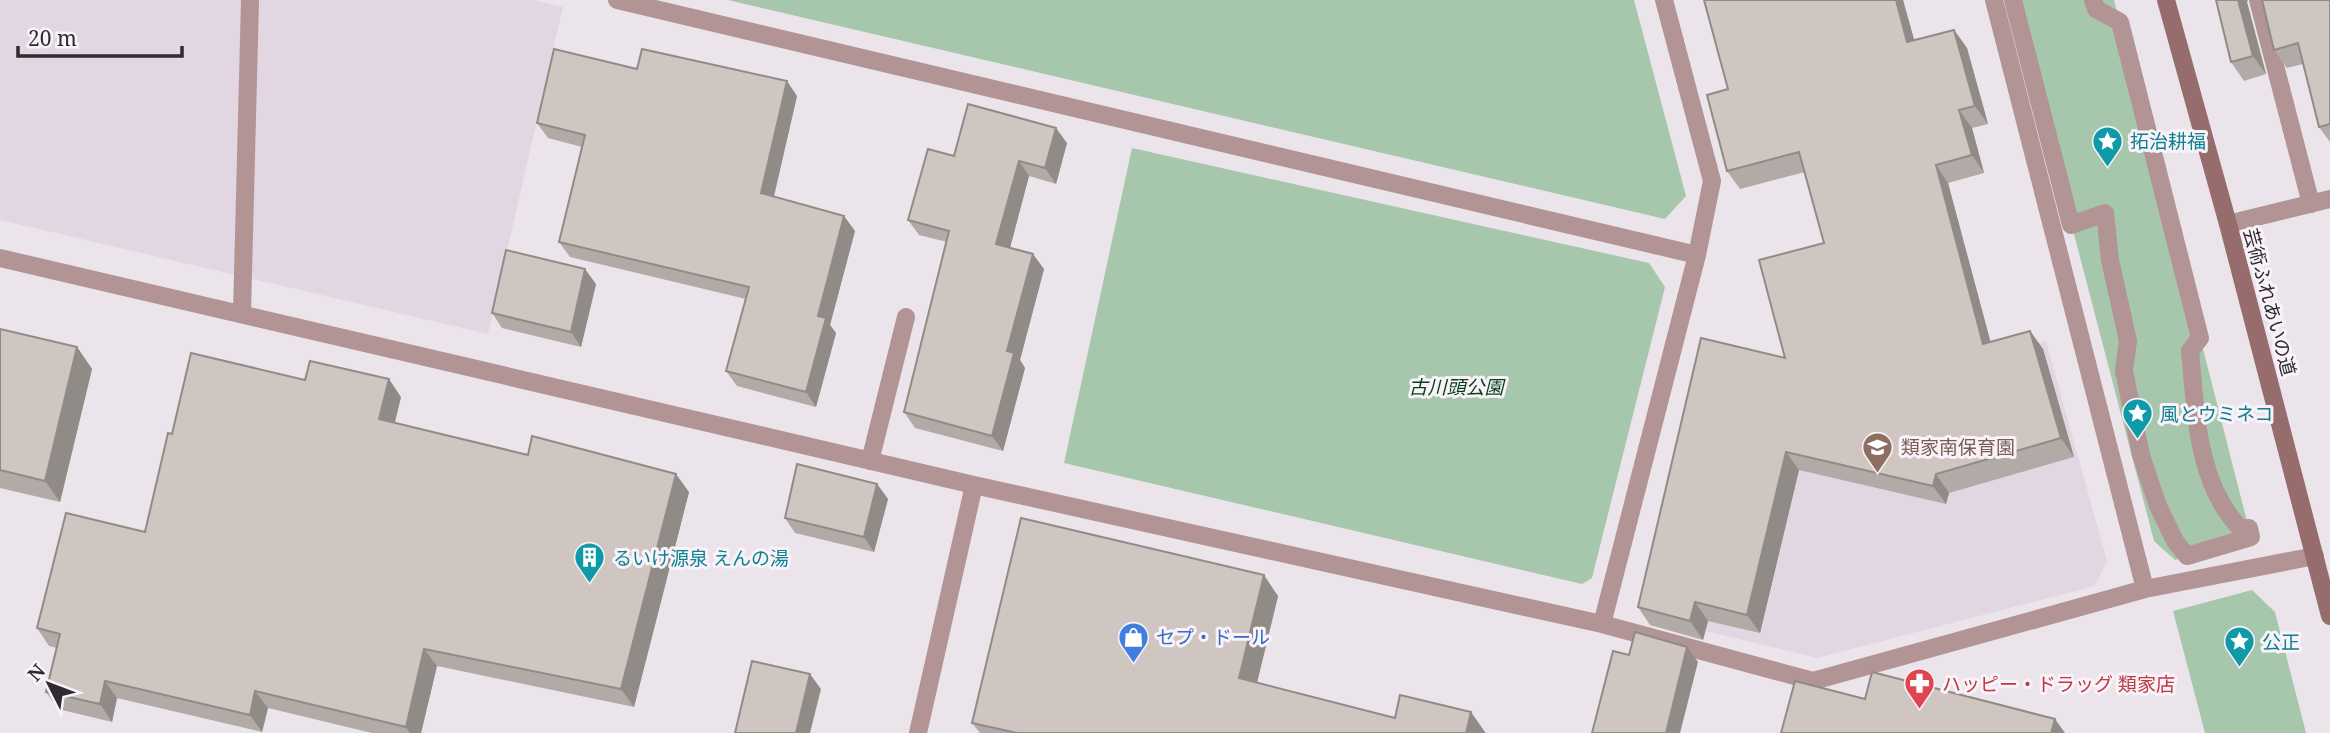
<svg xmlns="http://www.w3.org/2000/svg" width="2330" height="733" viewBox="0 0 2330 733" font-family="'Noto Serif','Noto Sans JP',serif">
  <rect width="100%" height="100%" fill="#ebe5eb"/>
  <path fill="#e3d6e3" d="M0 0H534L563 7 488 334 0 220Z
    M2046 341 2107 561 2095 586 1817 658 1655 619 1704 348 1884 388Z"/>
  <path fill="#a6c7ac" d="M728 0H1634L1686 196 1665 219Z
    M2013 0H2114L2251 537 2175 560 2154 541Z
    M1132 148 1649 263 1665 287 1592 578 1582 584 1064 463Z
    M2252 590 2275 612 2306 733H2205L2173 611Z"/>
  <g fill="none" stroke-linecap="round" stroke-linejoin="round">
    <path stroke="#b29494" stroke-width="18" d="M2258 0 2311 204"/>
    <path stroke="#b29494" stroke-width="18" d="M617 0 1697 255
      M1994 0 2145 589
      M2013 0 2071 225 2105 213 2110 260 2128 341 2124 371 2141 455 2158 506 2175 541 2187 556 2251 537 2249 528 2241 529C2196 483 2196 411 2190 351L2200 338 2120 22 2096 9 2093 0
      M2228 224 2330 199
      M0 258 974 485 1602 624 1813 681 2145 589 2315 556
      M242 313 250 0
      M870 461 906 317
      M1602 624 1697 255 1712 181 1664 0
      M918 733 974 485"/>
    <path stroke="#966c6c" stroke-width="18" d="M2166 0 2228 224 2330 616"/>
  </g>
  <path fill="#b2aaa7" d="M1704 0H1903L1914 40 1954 30 1967 48 1988 124 1972 128 1984 173 1948 183 1990 342 2030 331 2043 349 2074 457 1949 493 1946 504 1799 470 1760 633 1708 621 1703 640 1650 625 1638 607 1785 358 1824 243 1805 172 1740 189 1727 171 1728 89Z
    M2330 0V142L2319 127 2303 64 2287 68 2274 50Z
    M2247 2 2266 74 2244 81 2231 62Z
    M637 69 797 96 774 197 855 231 830 325 836 333 816 407 737 386 726 371 746 299 570 257 559 242 582 147 548 138 537 123Z
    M1067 143 1056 184 1029 176 1010 248 1044 269 1020 360 1025 368 1003 451 915 428 904 412 947 242 919 235 908 220 954 156Z
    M596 284 581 347 502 328 492 313Z
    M0 329 77 347 92 369 60 502 0 488Z
    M401 397 395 423 689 492 634 707 437 666 421 733H372L268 708 262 732 117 698 112 722 58 709 46 692 57 648 49 646 37 628 145 532 172 434Z
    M877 484 888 499 874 552 795 533 785 518Z
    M1278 596 1257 683 1395 718 1485 733H980L972 723Z"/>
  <path fill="#918b88" d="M1896 0H1903L1920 61 1907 42Z
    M2238 0H2248L2247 2 2266 74 2253 56Z
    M1954 30 1967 48 1988 124 1975 106Z
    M787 81 797 96 771 208 761 193Z
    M1959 110 1972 128 1984 173 1972 155Z
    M1056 128 1067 143 1056 184 1045 168Z
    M1019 161 1029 176 1007 259 996 244Z
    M1936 165 1948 183 1996 362 1983 344Z
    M844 216 855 231 830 325 836 333 816 407 806 392 818 316Z
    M1033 254 1044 269 1020 360 1025 368 1003 451 992 436 1007 351Z
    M585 269 596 284 581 347 571 332Z
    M2030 331 2043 349 2074 457 2061 438Z
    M77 347 92 369 60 502 45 481Z
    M389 379 401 397 391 436 379 419Z
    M1786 452 1799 470 1760 633 1747 615Z
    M676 474 689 492 634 707 621 689Z
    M1936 474 1949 493 1946 504 1933 486Z
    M877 484 888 499 874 552 864 537Z
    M1264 575 1278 596 1253 699 1239 678Z
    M1695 602 1708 621 1703 640 1690 621Z
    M1687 647 1698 662 1680 733H1666Z
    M424 649 437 666 421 733H410L406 727Z
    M810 674 821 689 810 733H796Z
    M105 681 117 698 112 722 100 704Z
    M255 691 268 708 262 732 250 715Z
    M1471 712 1485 732V733H1466Z
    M2055 719 2065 733H2051Z"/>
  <path fill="#cfc6c2" stroke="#918b88" stroke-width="2" d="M1704 0H1896L1907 42 1954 30 1975 106 1959 110 1972 155 1936 165 1983 344 2030 331 2061 438 1936 474 1933 486 1786 452 1747 615 1695 602 1690 621 1638 607 1701 338 1785 358 1759 260 1824 243 1799 152 1727 171 1707 95 1728 89Z
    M2216 0H2238L2253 56 2231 62Z
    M2262 0H2330V124L2319 127 2298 43 2274 50Z
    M554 49 637 69 642 49 787 81 761 193 844 216 818 316 826 318 806 392 726 371 749 287 559 242 585 135 537 123Z
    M968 104 1056 128 1045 168 1019 161 996 244 1033 254 1007 351 1014 353 992 436 904 412 949 231 908 220 928 149 954 156Z
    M506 250 585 269 571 332 492 313Z
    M0 329 77 347 45 481 0 470Z
    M191 353 305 380 310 361 389 379 379 419 528 455 532 436 676 474 621 689 424 649 406 727 255 691 250 715 105 681 100 704 46 692 60 634 37 628 66 513 145 532 168 433 172 434Z
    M797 464 877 484 864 537 785 518Z
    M1021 518 1264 575 1239 678 1395 718 1400 695 1471 712 1466 733H1017L972 723Z
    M1635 632 1687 647 1666 733H1592L1613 651 1629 655Z
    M752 661 810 674 796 733H735Z
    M1872 672 2055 719 2051 733H1781L1795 681 1865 699Z"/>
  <defs>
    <symbol id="sight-pin" viewBox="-11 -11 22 30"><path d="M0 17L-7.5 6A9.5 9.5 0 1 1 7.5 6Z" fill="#0f9aa8" stroke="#f9f2f9"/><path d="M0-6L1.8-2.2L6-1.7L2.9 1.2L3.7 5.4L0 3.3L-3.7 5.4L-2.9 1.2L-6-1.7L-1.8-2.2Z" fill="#fff"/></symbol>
    <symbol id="school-pin" viewBox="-11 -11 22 30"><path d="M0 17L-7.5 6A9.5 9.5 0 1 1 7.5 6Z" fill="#8d6e63" stroke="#f9f2f9"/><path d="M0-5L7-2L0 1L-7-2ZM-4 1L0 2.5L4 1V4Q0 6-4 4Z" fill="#fff"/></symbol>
    <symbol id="building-pin" viewBox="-11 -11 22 30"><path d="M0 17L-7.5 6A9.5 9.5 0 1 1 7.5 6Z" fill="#0f9aa8" stroke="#f9f2f9"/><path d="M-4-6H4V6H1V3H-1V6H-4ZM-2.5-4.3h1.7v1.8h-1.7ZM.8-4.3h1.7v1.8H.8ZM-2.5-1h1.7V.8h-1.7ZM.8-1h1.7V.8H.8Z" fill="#fff"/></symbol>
    <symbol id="shop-pin" viewBox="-11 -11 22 30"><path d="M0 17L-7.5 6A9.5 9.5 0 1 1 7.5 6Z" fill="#3f7fe0" stroke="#f9f2f9"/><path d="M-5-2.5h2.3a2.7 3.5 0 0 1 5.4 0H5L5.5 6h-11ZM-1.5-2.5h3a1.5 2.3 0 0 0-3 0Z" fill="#fff"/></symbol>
    <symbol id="pharmacy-pin" viewBox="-11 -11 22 30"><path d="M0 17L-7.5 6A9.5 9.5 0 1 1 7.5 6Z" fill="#e0444e" stroke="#f9f2f9"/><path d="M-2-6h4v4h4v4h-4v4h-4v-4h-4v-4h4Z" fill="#fff"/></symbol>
  </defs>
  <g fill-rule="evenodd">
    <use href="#sight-pin" x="2090" y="124" width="35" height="47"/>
    <use href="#sight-pin" x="2120" y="396" width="35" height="47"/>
    <use href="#school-pin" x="1860" y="430" width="35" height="47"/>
    <use href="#building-pin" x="572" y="540" width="35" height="47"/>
    <use href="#shop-pin" x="1116" y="620" width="35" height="47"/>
    <use href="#sight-pin" x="2222" y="624" width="35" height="47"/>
    <use href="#pharmacy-pin" x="1902" y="666" width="35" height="47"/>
  </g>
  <g text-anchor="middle" stroke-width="6" stroke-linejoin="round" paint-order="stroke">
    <g font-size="19" fill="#0d838f" stroke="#f9f2f9" text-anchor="start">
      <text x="2130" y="148">拓治耕福</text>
      <text x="2160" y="421">風とウミネコ</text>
      <text x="613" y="565">るいけ源泉 えんの湯</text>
      <text x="2262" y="649">公正</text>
    </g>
    <g font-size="19" fill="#2d2b2d" stroke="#f9f2f9">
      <text transform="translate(2270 302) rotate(75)" y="7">芸術ふれあいの道</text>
    </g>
    <g font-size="19" font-style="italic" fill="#003f19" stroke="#f9f2f9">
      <text x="1456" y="394">古川頭公園</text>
    </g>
    <g font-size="19" fill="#785e54" stroke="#f9f2f9" text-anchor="start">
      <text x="1901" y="454">類家南保育園</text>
    </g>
    <g font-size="19" fill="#366cbe" stroke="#f9f2f9" text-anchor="start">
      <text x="1156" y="644">セプ・ドール</text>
    </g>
    <g font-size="19" fill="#be3a42" stroke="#f9f2f9" text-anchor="start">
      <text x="1942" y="691">ハッピー・ドラッグ 類家店</text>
    </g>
  </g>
  <g transform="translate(49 684) rotate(312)" stroke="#f9f2f9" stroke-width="5" paint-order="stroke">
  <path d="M0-5L12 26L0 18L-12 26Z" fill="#2d2b2d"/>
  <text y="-10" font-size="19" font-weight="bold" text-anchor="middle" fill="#2d2b2d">N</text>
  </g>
  <path d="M18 46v10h164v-10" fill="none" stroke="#2d2b2d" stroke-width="3.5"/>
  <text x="28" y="46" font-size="21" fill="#2d2b2d" stroke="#f9f2f9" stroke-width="5" paint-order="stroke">20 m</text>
</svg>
